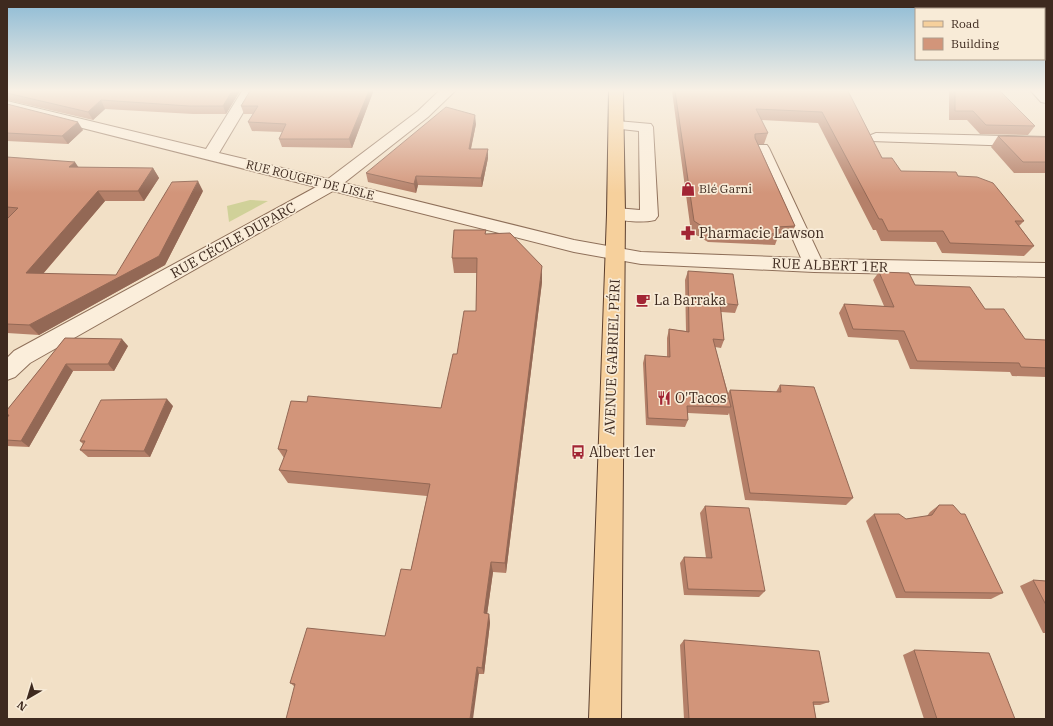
<svg xmlns="http://www.w3.org/2000/svg" width="1053" height="726" viewBox="0 0 1053 726" font-family="'IBM Plex Serif',serif">
  <rect width="100%" height="100%" fill="#f2e0c6"/>
  <path fill="#d0d199" d="M250 200 268 201 229 222 227 206Z"/>
  <g fill="none" stroke-linecap="round" stroke-linejoin="round">
    <defs>
      <path id="minor" d="M242 91H256L219 153 328 179 418 111 439 91H455L428 117 344 183 574 240 641 252 801 258 753 148 755 145H767L769 148 821 259 1046 263V277L814 272 641 264 574 252 333 191 30 363 15 377 7 380V358L14 351 316 187 7 109V101L206 149Z
        M1031 91H1046V103L1041 102Z
        M617 121 651 124 653 127 658 216 655 220C642 223 623 221 610 218L607 214 610 210 616 208 640 210 639 131 612 128 610 125 612 122Z
        M876 133 1046 137V147L871 141 868 138 871 135Z"/>
      <path id="major" d="M609 91H623L625 214 621 719H589L607 214Z"/>
    </defs>
    <use href="#minor" stroke="#8f705a" stroke-width="2"/>
    <use href="#major" stroke="#5c3f2e" stroke-width="2"/>
    <use href="#minor" fill="#fbeedb" fill-rule="evenodd"/>
    <use href="#major" fill="#f6d09c" fill-rule="evenodd"/>
  </g>
  <path fill="#b58069" d="M7 91H240L226 114H193L105 109 93 120 7 100Z
    M250 91H373V92L352 148 282 147 279 139 282 132 252 131 248 122 254 114H244L241 106Z
    M672 91H848L882 158 901 171 958 176 1024 221 1019 226 1034 246 1024 256 942 253 936 242 881 241 876 230H873L818 123 761 120 768 133 764 144H758L795 226 790 237H778L775 245 708 242 691 232Z
    M949 91H1000L1035 126 1028 135 980 134 967 120H949Z
    M7 104 83 130 68 144 7 141Z
    M476 124 471 149 488 158 482 187 418 185 416 193 368 182 366 173Z
    M998 136 1046 137V173H1014L991 147Z
    M7 157 79 167 153 168 159 178 144 201H105L43 274 116 275 203 191 165 265 39 335 7 333V219L9 217H7Z
    M487 234 542 282 506 573 493 572 487 614H489L490 623 484 674H479L294 686 290 683 385 636 411 570 427 496 288 483 279 470 284 458 278 449 307 402 441 408 457 354 476 311 477 273H454L452 258Z
    M688 271 738 305 735 313 721 312 724 340 721 348 715 347 728 393 730 390 776 392 780 385 853 498 846 505 745 500 729 413 728 415 688 413V420L685 427 646 425 643 363 645 355 667 357V338L669 329 686 331 685 280Z
    M879 272 915 285 985 309 1025 339 1046 340V377L1012 376 1010 372 910 369 898 340 848 337 839 313 844 304 884 306 873 280Z
    M65 338 128 346 114 371H73L29 447 7 446V410Z
    M173 406 150 457H88L80 450 83 444 80 441Z
    M939 505 1003 593 991 599 896 598 866 521 874 514 906 519 927 516 930 512Z
    M705 506 765 591 759 597 684 595 680 563 684 557 706 558 700 513Z
    M1033 580 1046 581V633H1043L1020 586Z
    M684 640 829 702 820 705H814L816 719H684L680 645Z
    M914 650 1015 719H924L903 655Z"/>
  <path fill="#936855" d="M232 91H240L226 114 223 106Z
    M369 91H373V92L352 148 349 139Z
    M101 100 105 109 93 120 88 112Z
    M475 115 476 124 469 157V149Z
    M78 122 83 130 68 144 62 136Z
    M488 149V158L482 187 481 178Z
    M75 162 81 171 69 167Z
    M153 168 159 178 144 201 138 191Z
    M416 176 418 185 416 193 414 184Z
    M198 181 203 191 165 265 39 335 29 325 159 256Z
    M98 191 105 201 35 283 26 273Z
    M542 266V282L506 573 505 563Z
    M122 339 128 346 114 371 108 364Z
    M66 364 73 371 29 447 21 441Z
    M167 399 173 406 150 457 144 451Z
    M491 562 493 572 486 622 484 613Z
    M489 614 490 623 484 674 482 668Z
    M477 667 479 674 473 719H470Z"/>
  <path fill="#d2957a" stroke="#936855" d="M7 91H232L223 106H189L101 100 88 112 7 93Z
    M250 91H369L349 139H279L286 124 248 122 258 106H241Z
    M675 91H848L882 158H892L901 171 956 172 958 176 977 177 993 183 1024 221H1015L1034 246 950 243 943 231H888L882 219H879L822 112 756 109 768 133 755 134V138L795 226 777 227 780 234 711 232 694 221Z
    M955 91H1000L1035 126 986 125 973 111H955Z
    M7 104 78 122 62 136 7 133Z
    M446 107 475 115 469 149H488L481 178 416 176 414 184 366 173Z
    M998 136 1046 137V162H1023Z
    M7 157 75 162 69 167 153 168 138 191H98L26 273 116 275 172 182 198 181 159 256 29 325 7 324V219L18 208 7 207Z
    M454 230H486L485 234 510 233 542 266 505 563 491 562 484 613 489 614 482 668 477 667 470 719H286L295 684 290 683 307 628 385 636 401 569 411 570 430 484 279 470 287 450 278 449 291 401 307 402 308 396 441 408 453 354H457L464 311H476L477 258H452Z
    M688 271 733 274 738 305 720 303 724 340 713 339 731 407 687 406 688 420 648 418 645 355 670 357 669 329 689 332Z
    M879 272 909 273 915 285 970 287 985 309H1004L1025 339 1046 340V368L1021 367 1019 363 917 361 904 331 853 329 844 304 894 307Z
    M65 338 122 339 108 364H66L21 441 7 440V418L9 415H7V410Z
    M780 385 814 387 853 498 750 493 730 390 781 392Z
    M167 399 144 451 80 450 85 441H80L101 400Z
    M939 505H953L961 514H965L1003 593 905 592 874 514H899L906 519 932 515Z
    M705 506 749 508 765 591 688 589 684 557 712 558Z
    M1033 580 1046 581V605Z
    M684 640 819 651 829 702H813L816 719H689Z
    M914 650 989 653 1015 719H937Z"/>
  <linearGradient id="sky" x2="0" y2="1"><stop stop-color="#8ebbd5"/><stop offset="0.47" stop-color="#f9f1e5"/><stop offset="1" stop-color="#f9f1e5" stop-opacity="0"/></linearGradient>
  <rect width="1053" height="193" fill="url(#sky)"/>
  <defs>
    <symbol id="shop-bare" viewBox="-9 -9 18 18"><path d="M-5-2.5h2.3a2.7 3.5 0 0 1 5.4 0H5L5.5 6h-11ZM-1.5-2.5h3a1.5 2.3 0 0 0-3 0Z" fill="#a22534" stroke="#f8ebd7" stroke-width="2.5" paint-order="stroke"/></symbol>
    <symbol id="pharmacy-bare" viewBox="-9 -9 18 18"><path d="M-2-6h4v4h4v4h-4v4h-4v-4h-4v-4h4Z" fill="#a22534" stroke="#f8ebd7" stroke-width="2.5" paint-order="stroke"/></symbol>
    <symbol id="cafe-bare" viewBox="-9 -9 18 18"><path d="M-5.5-4.5H6V0H3Q3 3.5 0 3.5H-2.5Q-5.5 3.5-5.5 0ZM3-3.2v2h1.7v-2ZM-6 4.5H4V6H-6Z" fill="#a22534" stroke="#f8ebd7" stroke-width="2.5" paint-order="stroke"/></symbol>
    <symbol id="restaurant-bare" viewBox="-9 -9 18 18"><path d="M-5-6h1v4h1v-4h1v4h1v-4h1v5L-1.5 .5V6h-2V.5L-5-1ZM5-6V6H3V1.5H1.5Q1.5-4 5-6Z" fill="#a22534" stroke="#f8ebd7" stroke-width="2.5" paint-order="stroke"/></symbol>
    <symbol id="bus-bare" viewBox="-9 -9 18 18"><path d="M-5-6H5V4H4V6H2V4H-2V6H-4V4H-5ZM-3.5-4V0h7V-4ZM-3.5 1.2v1.5H-2V1.2ZM2 1.2v1.5H3.5V1.2Z" fill="#a22534" stroke="#f8ebd7" stroke-width="2.5" paint-order="stroke"/></symbol>
  </defs>
  <g fill-rule="evenodd">
    <use href="#shop-bare" x="678" y="179" width="20" height="20"/>
    <use href="#pharmacy-bare" x="678" y="223" width="20" height="20"/>
    <use href="#cafe-bare" x="633" y="290" width="20" height="20"/>
    <use href="#restaurant-bare" x="654" y="388" width="20" height="20"/>
    <use href="#bus-bare" x="568" y="442" width="20" height="20"/>
  </g>
  <g text-anchor="middle" stroke-width="3.5" stroke-linejoin="round" paint-order="stroke">
    <g font-size="12" fill="#3e2a1f" stroke="#f8ebd7">
      <text transform="translate(310 180) rotate(14)" y="4">RUE ROUGET DE LISLE</text>
    </g>
    <g font-size="12" fill="#3e2a1f" stroke="#f8ebd7" text-anchor="start">
      <text x="699" y="193">Blé Garni</text>
    </g>
    <g font-size="14" fill="#3e2a1f" stroke="#f8ebd7" text-anchor="start">
      <text x="699" y="238">Pharmacie Lawson</text>
      <text x="654" y="305">La Barraka</text>
      <text x="675" y="403">O'Tacos</text>
      <text x="589" y="457">Albert 1er</text>
    </g>
    <g font-size="14" fill="#3e2a1f" stroke="#f8ebd7">
      <text transform="translate(233 240) rotate(-29)" y="5">RUE CÉCILE DUPARC</text>
      <text transform="translate(830 265) rotate(2)" y="5">RUE ALBERT 1ER</text>
      <text transform="translate(612 357) rotate(-88)" y="5">AVENUE GABRIEL PÉRI</text>
    </g>
  </g>
  <rect width="1053" height="726" fill="none" stroke="#3e2a1f" stroke-width="16"/>
  <rect x="915" y="8" width="130" height="52" fill="#f8ebd7" stroke="#ae9e8d"/>
  <rect x="923" y="21" width="20" height="6" fill="#f6d09c" stroke="#ae9e8d"/>
  <text x="951" y="28" font-size="12" fill="#3e2a1f">Road</text>
  <rect x="923" y="38" width="20" height="12" fill="#d2957a" stroke="#ae9e8d"/>
  <text x="951" y="48" font-size="12" fill="#3e2a1f">Building</text>
  <g transform="translate(28 698) rotate(218)" stroke="#f8ebd7" stroke-width="3" paint-order="stroke">
  <path d="M0-3L7 15L0 10L-7 15Z" fill="#3e2a1f"/>
  <text y="-6" font-size="11" font-weight="bold" text-anchor="middle" fill="#3e2a1f">N</text>
  </g>
</svg>
